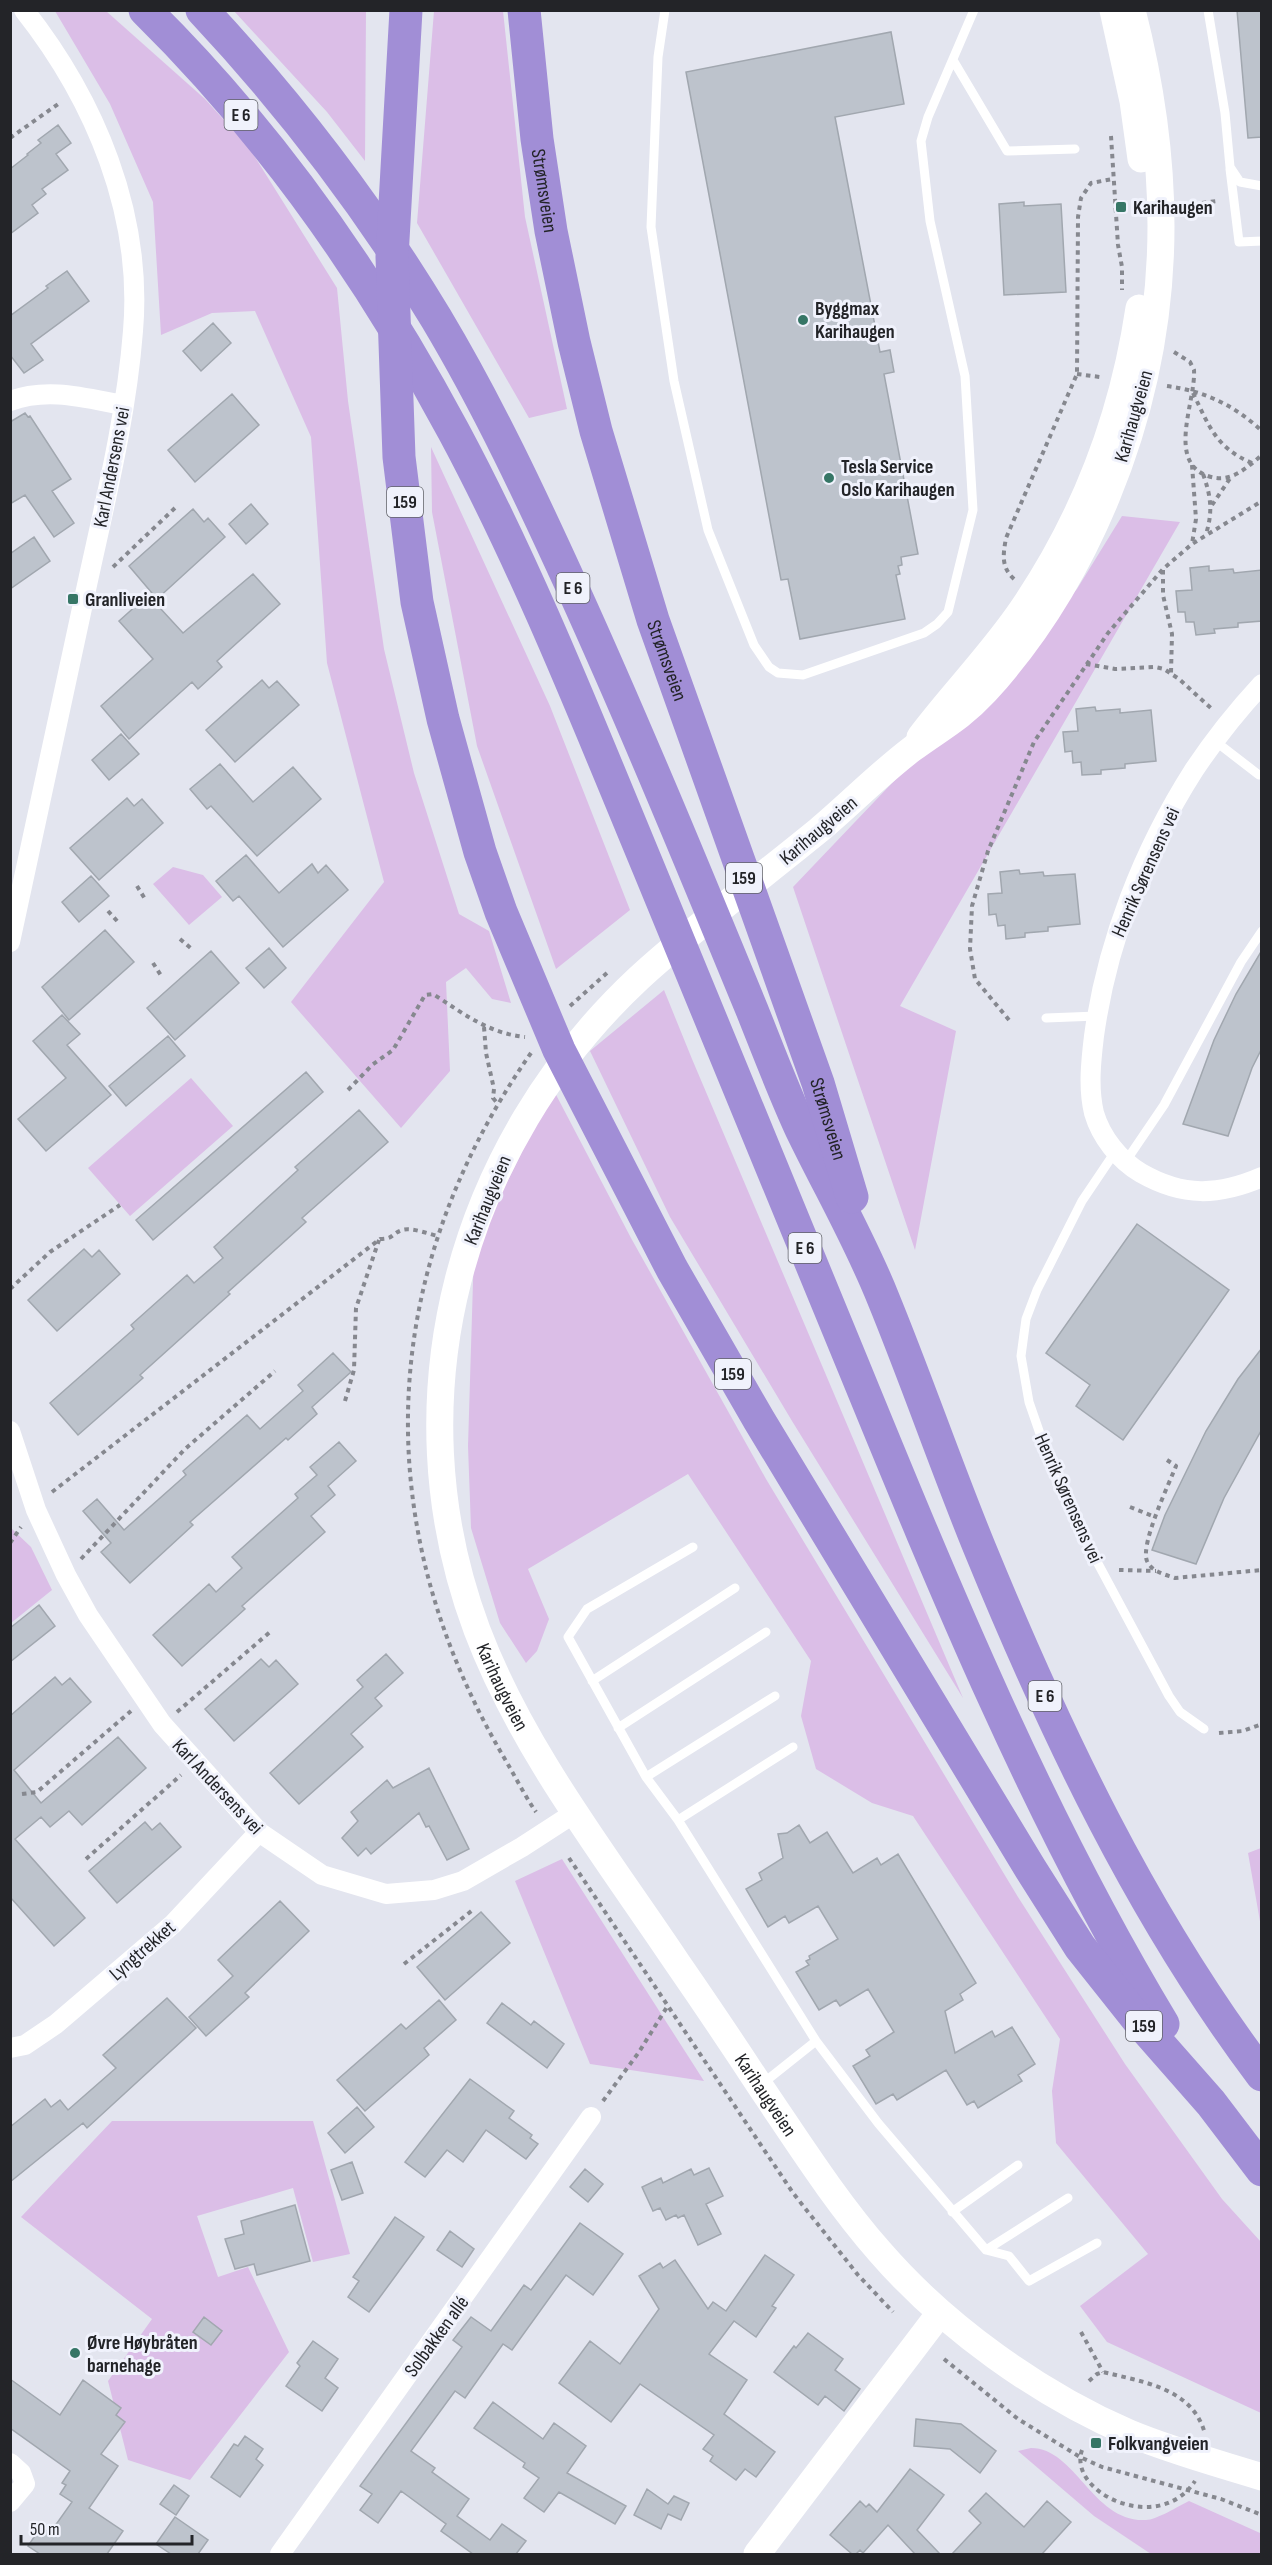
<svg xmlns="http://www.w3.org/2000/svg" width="1272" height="2565" viewBox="0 0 1272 2565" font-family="'Sofia Sans Condensed',sans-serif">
  <rect width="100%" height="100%" fill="#e3e5ef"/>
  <path fill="#dbbee7" d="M55 11H106L205 99 250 149 337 288 348 401 384 649 414 773 459 914 489 931 511 1003 492 999 466 968 446 982 450 1071 401 1128 291 1002 384 882 327 663 311 437 255 311 212 313 161 335 153 202 110 104Z
    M234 11H366L365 161 327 112Z
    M434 11H503L525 217 567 409 529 418 417 223Z
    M431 447 550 706 630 910 556 969 477 746 432 512Z
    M1122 516 1180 522 900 1006 956 1031 915 1250 793 887 1077 589Z
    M173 867 203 875 222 897 189 925 153 884Z
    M664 990 692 1059 963 1698 792 1421 670 1217 590 1051Z
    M191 1078 233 1126 130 1216 88 1168Z
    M553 1089 631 1238 766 1479 1018 1897 1125 2064 1222 2199 1261 2242V2413L1107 2342 1080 2306 1148 2254 1056 2143 1052 2091 1060 2039 913 1816 872 1803 816 1769 801 1716 811 1661 688 1474 528 1569 549 1619 537 1651 526 1663 500 1623 471 1528 468 1446 474 1249Z
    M11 1528 31 1547 52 1590 11 1623Z
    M1261 1848H1262L1261 1927 1248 1853Z
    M562 1859 704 2081 590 2064 515 1881Z
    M112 2121H313L350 2254 313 2262 293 2188 197 2216 218 2277 248 2267 289 2352 190 2480 128 2460 108 2381 152 2319 21 2217Z
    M1031 2448C1076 2448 1093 2523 1146 2520 1156 2520 1179 2506 1189 2501L1260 2533 1261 2554H1151L1094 2516 1018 2451Z"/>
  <path fill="#bdc3cc" stroke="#a1a7af" stroke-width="1.5" d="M1237 10H1262V137L1248 138Z
    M891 32 904 104 835 117 880 352 890 350 894 372 884 374 918 554 901 557 902 565 898 566 900 574 896 575 905 619 800 639 788 579 781 580 686 72Z
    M58 125 71 143 56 154 68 170 42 189 46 194 32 205 38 213 10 234V169L28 155 27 154 41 143 38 140Z
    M1024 202V206L1061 204 1066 292 1004 295 999 204Z
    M67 271 89 301 31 344 43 360 24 373 10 355V316L48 288 46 286Z
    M213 323 231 343 201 371 183 351Z
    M232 394 259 425 195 482 168 450Z
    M25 413 28 417 30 416 71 479 52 491 74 523 54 537 25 495 10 504V422Z
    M251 504 268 524 246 544 229 524Z
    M193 509 204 522 208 518 225 537 157 599 129 566Z
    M34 537 50 561 10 589V554Z
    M1209 566V571L1233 569 1234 573 1262 570V621L1238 623V627L1214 629 1215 633 1196 635 1194 622H1186L1185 612H1178L1176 591 1192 590 1190 568Z
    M253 574 280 604 217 661 222 667 198 689 192 682 129 739 101 706 153 659 119 621 148 595 183 633Z
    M262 680 269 688 277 681 299 705 235 762 206 730Z
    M1095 707 1096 711 1120 709V713L1151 710 1156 761 1125 764V768L1101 770V774L1082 775 1081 762 1073 763 1072 751 1065 752 1063 732 1078 731 1076 709Z
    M121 734 139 754 109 780 92 760Z
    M220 764 253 802 293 767 321 799 257 856 211 806 207 809 190 789Z
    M127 798 134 806 142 799 163 823 99 880 70 848Z
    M246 855 279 893 312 864 318 873 326 865 348 890 283 947 239 896 233 901 216 881Z
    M1019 870 1020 874 1043 872 1044 876 1075 874 1080 924 1048 927V931L1025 933V937L1006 939 1005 925 998 926 996 914 989 915 988 894 1002 893 1000 872Z
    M91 876 109 896 79 922 62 902Z
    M105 930 134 962 69 1020 42 987Z
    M269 948 286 968 264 988 246 968Z
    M1262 950V1048L1252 1068 1228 1136 1183 1124 1214 1040 1236 994Z
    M211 951 239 983 175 1040 147 1008Z
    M62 1015 80 1034 67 1045 111 1095 46 1151 18 1119 66 1078 33 1041Z
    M168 1036 185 1056 126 1106 109 1086Z
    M306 1072 323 1092 153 1240 136 1220Z
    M359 1110 388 1142 302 1218 306 1222 228 1292 230 1294 140 1375 143 1378 78 1435 50 1403 134 1329 131 1325 187 1275 194 1283 223 1258 214 1247 298 1170 295 1167Z
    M1137 1224 1229 1290 1123 1440 1076 1406 1090 1385 1046 1353Z
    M84 1249 92 1257 99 1250 120 1274 57 1331 28 1300Z
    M1262 1348V1429L1224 1498 1196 1564 1152 1550 1165 1515 1206 1431 1238 1379Z
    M333 1353 351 1372 312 1407 317 1414 288 1440 286 1438 190 1522 193 1525 130 1583 101 1552 111 1543 83 1511 97 1499 124 1530 186 1475 183 1471 247 1415 260 1429 303 1391 298 1385Z
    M339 1442 356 1461 328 1486 335 1495 311 1516 325 1532 242 1606 245 1609 182 1666 153 1635 209 1584 216 1592 242 1568 232 1557 298 1498 295 1494 317 1475 310 1467Z
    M39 1605 55 1626 10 1662V1628Z
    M386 1654 403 1673 375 1698 382 1706 351 1734 363 1747 299 1804 270 1773 363 1687 357 1680Z
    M261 1659 269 1667 276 1660 298 1684 234 1741 205 1709Z
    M55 1677 62 1685 70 1678 91 1702 14 1770 41 1803 118 1737 146 1768 82 1825 69 1811 50 1827 41 1817 15 1839 85 1918 54 1946 10 1897V1716Z
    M429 1768 469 1849 447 1860 429 1826 426 1827 419 1813 371 1854 366 1848 358 1856 342 1838 358 1821 351 1812 387 1780 393 1788Z
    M145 1822 152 1830 160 1823 181 1847 117 1903 89 1871Z
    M799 1825 810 1843 827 1832 853 1873 877 1858 881 1865 898 1854 976 1983 960 1994 963 2000 945 2011 955 2053 992 2031 995 2037 1012 2027 1035 2064 1018 2075 1022 2081 978 2108 974 2101 967 2105 946 2070 897 2100 893 2094 876 2104 853 2066 870 2056 866 2050 894 2032 868 1989 840 2006 836 2000 819 2010 796 1972 809 1965 806 1961 810 1959 809 1956 838 1939 818 1906 789 1923 785 1916 768 1927 746 1889 762 1880 759 1873 783 1858 778 1834 787 1833Z
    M280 1901 309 1931 245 1993 249 1997 206 2036 189 2017 233 1976 218 1960Z
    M481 1912 510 1943 445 2000 417 1967Z
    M167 1998 196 2028 87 2128 83 2123 10 2182V2127L45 2099 51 2107 60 2100 68 2110 116 2068 103 2055Z
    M439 2000 456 2020 424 2048 429 2055 365 2111 337 2080 401 2024 406 2029Z
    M502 2003 531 2025 534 2021 564 2044 547 2068 487 2023Z
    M470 2079 514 2111 509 2118 532 2135 530 2138 538 2144 526 2159 486 2130 463 2162 447 2150 425 2177 405 2162Z
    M357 2107 374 2127 345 2153 328 2133Z
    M352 2162 363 2193 342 2200 331 2170Z
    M709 2168 723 2196 706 2204 721 2234 698 2245 684 2215 678 2218 676 2215 666 2220 660 2208 653 2211 642 2187 661 2178 663 2183 691 2169 694 2175Z
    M585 2169 603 2184 588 2202 570 2187Z
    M295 2205 310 2261 257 2275 254 2264 235 2269 225 2239 244 2234 241 2221Z
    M395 2217 424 2237 369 2312 348 2297 359 2281 353 2277Z
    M580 2223 623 2254 593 2295 566 2275 512 2350 503 2344 465 2398 455 2391 411 2451 435 2468 432 2472 469 2499 457 2516 490 2540 502 2524 526 2541 516 2554H473L441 2531 446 2524 401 2491 378 2523 360 2510 372 2494 360 2486 462 2347 453 2340 471 2317 491 2331 524 2285 531 2290Z
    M450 2231 474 2249 462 2267 437 2250Z
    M765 2255 794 2275 772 2306 776 2308 756 2337 734 2321 709 2354 747 2380 724 2414 775 2452 756 2477 745 2469 736 2480 710 2461 713 2456 703 2449 714 2435 640 2384 611 2422 559 2383 590 2341 620 2364 659 2309 639 2276 660 2263 663 2268 675 2260 708 2309 713 2302 726 2311Z
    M204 2317 222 2331 211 2345 193 2332Z
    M808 2333 843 2359 835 2370 860 2389 844 2411 825 2396 818 2405 774 2372 794 2346 796 2348Z
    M313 2341 338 2359 325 2378 338 2388 322 2411 286 2386 300 2366 297 2363Z
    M10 2379 60 2415 83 2380 121 2408 116 2415 125 2422 101 2454 118 2466 89 2508 123 2531 107 2554H40L28 2546 41 2527 50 2533 72 2502 60 2494 66 2485 62 2483 70 2471 10 2428Z
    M493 2402 543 2439 554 2423 586 2446 567 2473 626 2506 615 2524 559 2492 544 2512 524 2498 539 2478 523 2467 525 2463 474 2428Z
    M916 2419 961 2424 996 2451 980 2473 950 2449 914 2446Z
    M245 2436 263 2449 256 2459 263 2465 240 2497 211 2477 234 2444 238 2446Z
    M910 2469 944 2495 917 2530 940 2554H915L888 2525 863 2553 860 2550 856 2554H852L830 2535 860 2501 866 2507 869 2504 877 2512Z
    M174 2485 189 2496 176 2515 160 2504Z
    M647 2489 668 2504 674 2496 689 2503 681 2520 668 2514 661 2529 634 2515Z
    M986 2493 1024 2527 1047 2501 1071 2522 1042 2554H952L981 2523 969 2511Z
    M175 2517 208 2540 198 2554H171L156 2544Z"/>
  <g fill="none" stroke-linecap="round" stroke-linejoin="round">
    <path stroke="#86888f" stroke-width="4" stroke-dasharray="4.5 4.5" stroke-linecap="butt" d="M1111 136 1118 245 1122 267V290
      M10 138 61 102
      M1184 205 1218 201
      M1174 352 1190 362 1194 370C1196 401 1166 462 1208 476 1231 484 1246 468 1262 455
      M1077 374 1100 377
      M1167 386C1204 391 1234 405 1262 431
      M1193 393C1209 426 1216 448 1252 463
      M1192 465 1196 519 1192 544
      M1203 474C1211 496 1213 512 1206 534
      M1212 505 1231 477
      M113 567 176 507
      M1163 570V595L1172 634 1171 673
      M1014 579C1001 567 1003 555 1006 538L1077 374 1078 217 1081 198 1091 183 1113 179
      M1086 664 1115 669 1155 667 1164 669 1179 679 1213 710
      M137 886 145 899
      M108 911 118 922
      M180 939 193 950
      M153 963 162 977
      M570 1006 607 973
      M1009 1020 975 979 970 949 972 906 988 851 1034 742 1108 633 1163 569 1192 544 1262 501
      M484 1027 486 1053 494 1089 493 1098 498 1104
      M531 1053C375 1276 368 1528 506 1761 516 1778 525 1796 536 1812
      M348 1090 372 1065 393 1050 425 995 433 994C464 1014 488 1033 525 1037
      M10 1289 50 1252 120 1205
      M345 1401 354 1370 356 1308 379 1240
      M1167 1460 1176 1466C1169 1484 1140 1544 1147 1561 1152 1572 1164 1574 1175 1578L1262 1570
      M52 1492 380 1239C394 1239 391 1234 402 1230 412 1227 428 1234 438 1236
      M1130 1507 1155 1517
      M10 1543 21 1527
      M81 1559 185 1449 275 1371
      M1119 1570 1156 1571
      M177 1712 270 1632
      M1219 1733 1243 1731 1262 1724
      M22 1794 37 1792 131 1711
      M569 1858 793 2193 858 2275 893 2312
      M86 1859 181 1775
      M404 1964 474 1909
      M603 2101 639 2052 667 2007
      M1081 2332 1103 2372
      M944 2359 1018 2419 1080 2457 1102 2467 1221 2499 1262 2515
      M1089 2381 1097 2374 1103 2372C1143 2382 1193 2388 1205 2434
      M1082 2450C1067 2493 1159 2536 1195 2481"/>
    <path stroke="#fff" stroke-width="9" d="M665 10 658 57 651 227 674 381 708 530 754 645 769 667 778 673 803 675 924 633 937 624 948 612 973 510 965 376 930 221 921 141 928 117 974 10
      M1208 10 1225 113 1230 167 1240 182 1262 186
      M953 60 1007 151 1075 149
      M1230 169 1239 242 1262 241
      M1215 741 1259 775
      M1046 1018 1097 1016
      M1115 1152 1082 1201 1037 1290 1026 1319 1021 1356 1029 1402 1055 1477 1072 1515 1169 1696 1180 1712 1204 1729
      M1126 1161 1164 1105 1241 962 1262 931
      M693 1547 587 1609 568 1637 646 1777 678 1820 816 2041 878 2123 986 2250 1009 2256 1029 2281 1097 2243
      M592 1681 735 1588
      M618 1728 766 1632
      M646 1777 775 1696
      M678 1820 793 1747
      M762 2084 816 2041
      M952 2212 1018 2165
      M986 2250 1068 2198"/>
    <path stroke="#fff" stroke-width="20" d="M10 401C48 387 85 398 123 405
      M1262 684C1237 711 1214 740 1194 770 1143 850 1107 942 1094 1036 1091 1061 1088 1088 1094 1113 1101 1137 1119 1160 1141 1173 1183 1197 1218 1196 1262 1177
      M10 942C35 828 59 713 84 599 103 510 126 421 133 331 143 214 95 100 24 10
      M10 1431 36 1510 66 1575 88 1615 162 1724 259 1832 322 1875 386 1894 434 1890 463 1881 522 1847 576 1812
      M10 2048 25 2045 56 2024 173 1924 259 1832
      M10 2463 21 2473 25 2484 10 2502
      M280 2554 591 2117"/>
    <g stroke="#fff" stroke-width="27">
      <path d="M1113 10 1133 101 1141 159"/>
      <path id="s1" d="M1132 10C1175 178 1173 335 1107 496 1077 569 1038 634 985 692 961 718 939 729 912 749 879 774 850 804 819 830 759 879 696 926 639 978 460 1145 390 1398 477 1630 522 1749 605 1855 676 1961 705 2003 734 2046 762 2089 800 2145 836 2202 880 2252 945 2327 1039 2394 1129 2433 1172 2451 1217 2463 1262 2477"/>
      <path d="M920 737C953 693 992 654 1023 608 1084 518 1123 416 1139 308"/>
      <path d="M757 2554 940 2313"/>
    </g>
    <g stroke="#a18ed6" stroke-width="33">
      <path d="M145 10C269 132 372 279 454 432 529 572 588 722 649 869 717 1034 786 1199 853 1365 945 1590 1037 1815 1163 2024"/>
      <path d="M202 10C291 105 369 207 436 318 488 405 531 497 573 589 636 728 694 869 752 1010 768 1050 783 1090 801 1129 828 1185 860 1240 883 1298 917 1381 946 1466 980 1549 1055 1732 1142 1916 1262 2075"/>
      <path d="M406 10 392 257 399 457 417 602 443 719 480 852 501 912 559 1050 672 1269 759 1420 1030 1868 1080 1947 1138 2020 1211 2103 1262 2170"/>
      <path id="s2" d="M524 10 537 139 551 231 574 342 596 431 653 620 818 1083 852 1197"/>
    </g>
  </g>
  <g fill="#367666" stroke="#f0f2fc" stroke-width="2">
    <rect x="1115" y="201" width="12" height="12" rx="3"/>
    <circle cx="803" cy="320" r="6"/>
    <circle cx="829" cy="478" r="6"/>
    <rect x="67" y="593" width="12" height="12" rx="3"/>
    <circle cx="75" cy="2353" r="6"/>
    <rect x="1090" y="2437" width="12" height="12" rx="3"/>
  </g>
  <g text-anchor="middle" stroke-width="6" stroke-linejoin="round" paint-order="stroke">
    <g fill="#f0f2fc" stroke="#606268" stroke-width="1.5">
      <rect x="224.5" y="100" width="33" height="30" rx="4.5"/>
      <rect x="387" y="487" width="36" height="30" rx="4.5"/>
      <rect x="556.5" y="573" width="33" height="30" rx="4.5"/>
      <rect x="726" y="863" width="36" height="30" rx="4.5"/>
      <rect x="788.5" y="1233" width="33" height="30" rx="4.5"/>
      <rect x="715" y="1359" width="36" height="30" rx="4.5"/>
      <rect x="1028.5" y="1681" width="33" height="30" rx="4.5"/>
      <rect x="1126" y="2011" width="36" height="30" rx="4.5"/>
    </g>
    <g font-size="18" font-weight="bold" fill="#232428">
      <text x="241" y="121">E 6</text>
      <text x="405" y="508">159</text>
      <text x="573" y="594">E 6</text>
      <text x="744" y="884">159</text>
      <text x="805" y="1254">E 6</text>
      <text x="733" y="1380">159</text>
      <text x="1045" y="1702">E 6</text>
      <text x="1144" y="2032">159</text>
    </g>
    <g font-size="20" fill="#232428" stroke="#f0f2fc">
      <text dy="7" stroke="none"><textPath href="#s2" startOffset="182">Strømsveien</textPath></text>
      <text transform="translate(1133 416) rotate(-74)" y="7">Karihaugveien</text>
      <text transform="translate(111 467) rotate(-79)" y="7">Karl Andersens vei</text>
      <text dy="7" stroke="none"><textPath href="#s2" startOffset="668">Strømsveien</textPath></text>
      <text transform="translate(818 830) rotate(-40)" y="7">Karihaugveien</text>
      <text transform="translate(1145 872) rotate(-66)" y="7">Henrik Sørensens vei</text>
      <text dy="7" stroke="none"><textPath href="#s2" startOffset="1154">Strømsveien</textPath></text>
      <text transform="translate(487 1200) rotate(-68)" y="7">Karihaugveien</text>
      <text transform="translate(1069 1498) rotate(66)" y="7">Henrik Sørensens vei</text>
      <text dy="7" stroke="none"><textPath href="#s1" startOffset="1952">Karihaugveien</textPath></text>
      <text transform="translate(218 1786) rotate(47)" y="7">Karl Andersens vei</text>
      <text transform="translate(142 1950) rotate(-41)" y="7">Lyngtrekket</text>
      <text dy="7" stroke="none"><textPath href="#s1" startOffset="2438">Karihaugveien</textPath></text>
      <text transform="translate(436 2336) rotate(-54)" y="7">Solbakken allé</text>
    </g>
    <g font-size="20" font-weight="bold" fill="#232428" stroke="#f0f2fc" text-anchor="start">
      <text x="1133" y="214">Karihaugen</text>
      <text x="815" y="315">Byggmax<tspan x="815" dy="23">Karihaugen</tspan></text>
      <text x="841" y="473">Tesla Service<tspan x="841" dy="23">Oslo Karihaugen</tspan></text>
      <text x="85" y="606">Granliveien</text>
      <text x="87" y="2349">Øvre Høybråten<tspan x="87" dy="23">barnehage</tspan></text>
      <text x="1108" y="2450">Folkvangveien</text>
    </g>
  </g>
  <rect width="1272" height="2565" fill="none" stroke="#232428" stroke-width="24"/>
  <path d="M21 2535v9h171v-9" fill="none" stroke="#232428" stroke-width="3"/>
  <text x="30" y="2535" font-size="18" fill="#232428" stroke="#f0f2fc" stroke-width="4.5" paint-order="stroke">50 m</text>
</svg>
